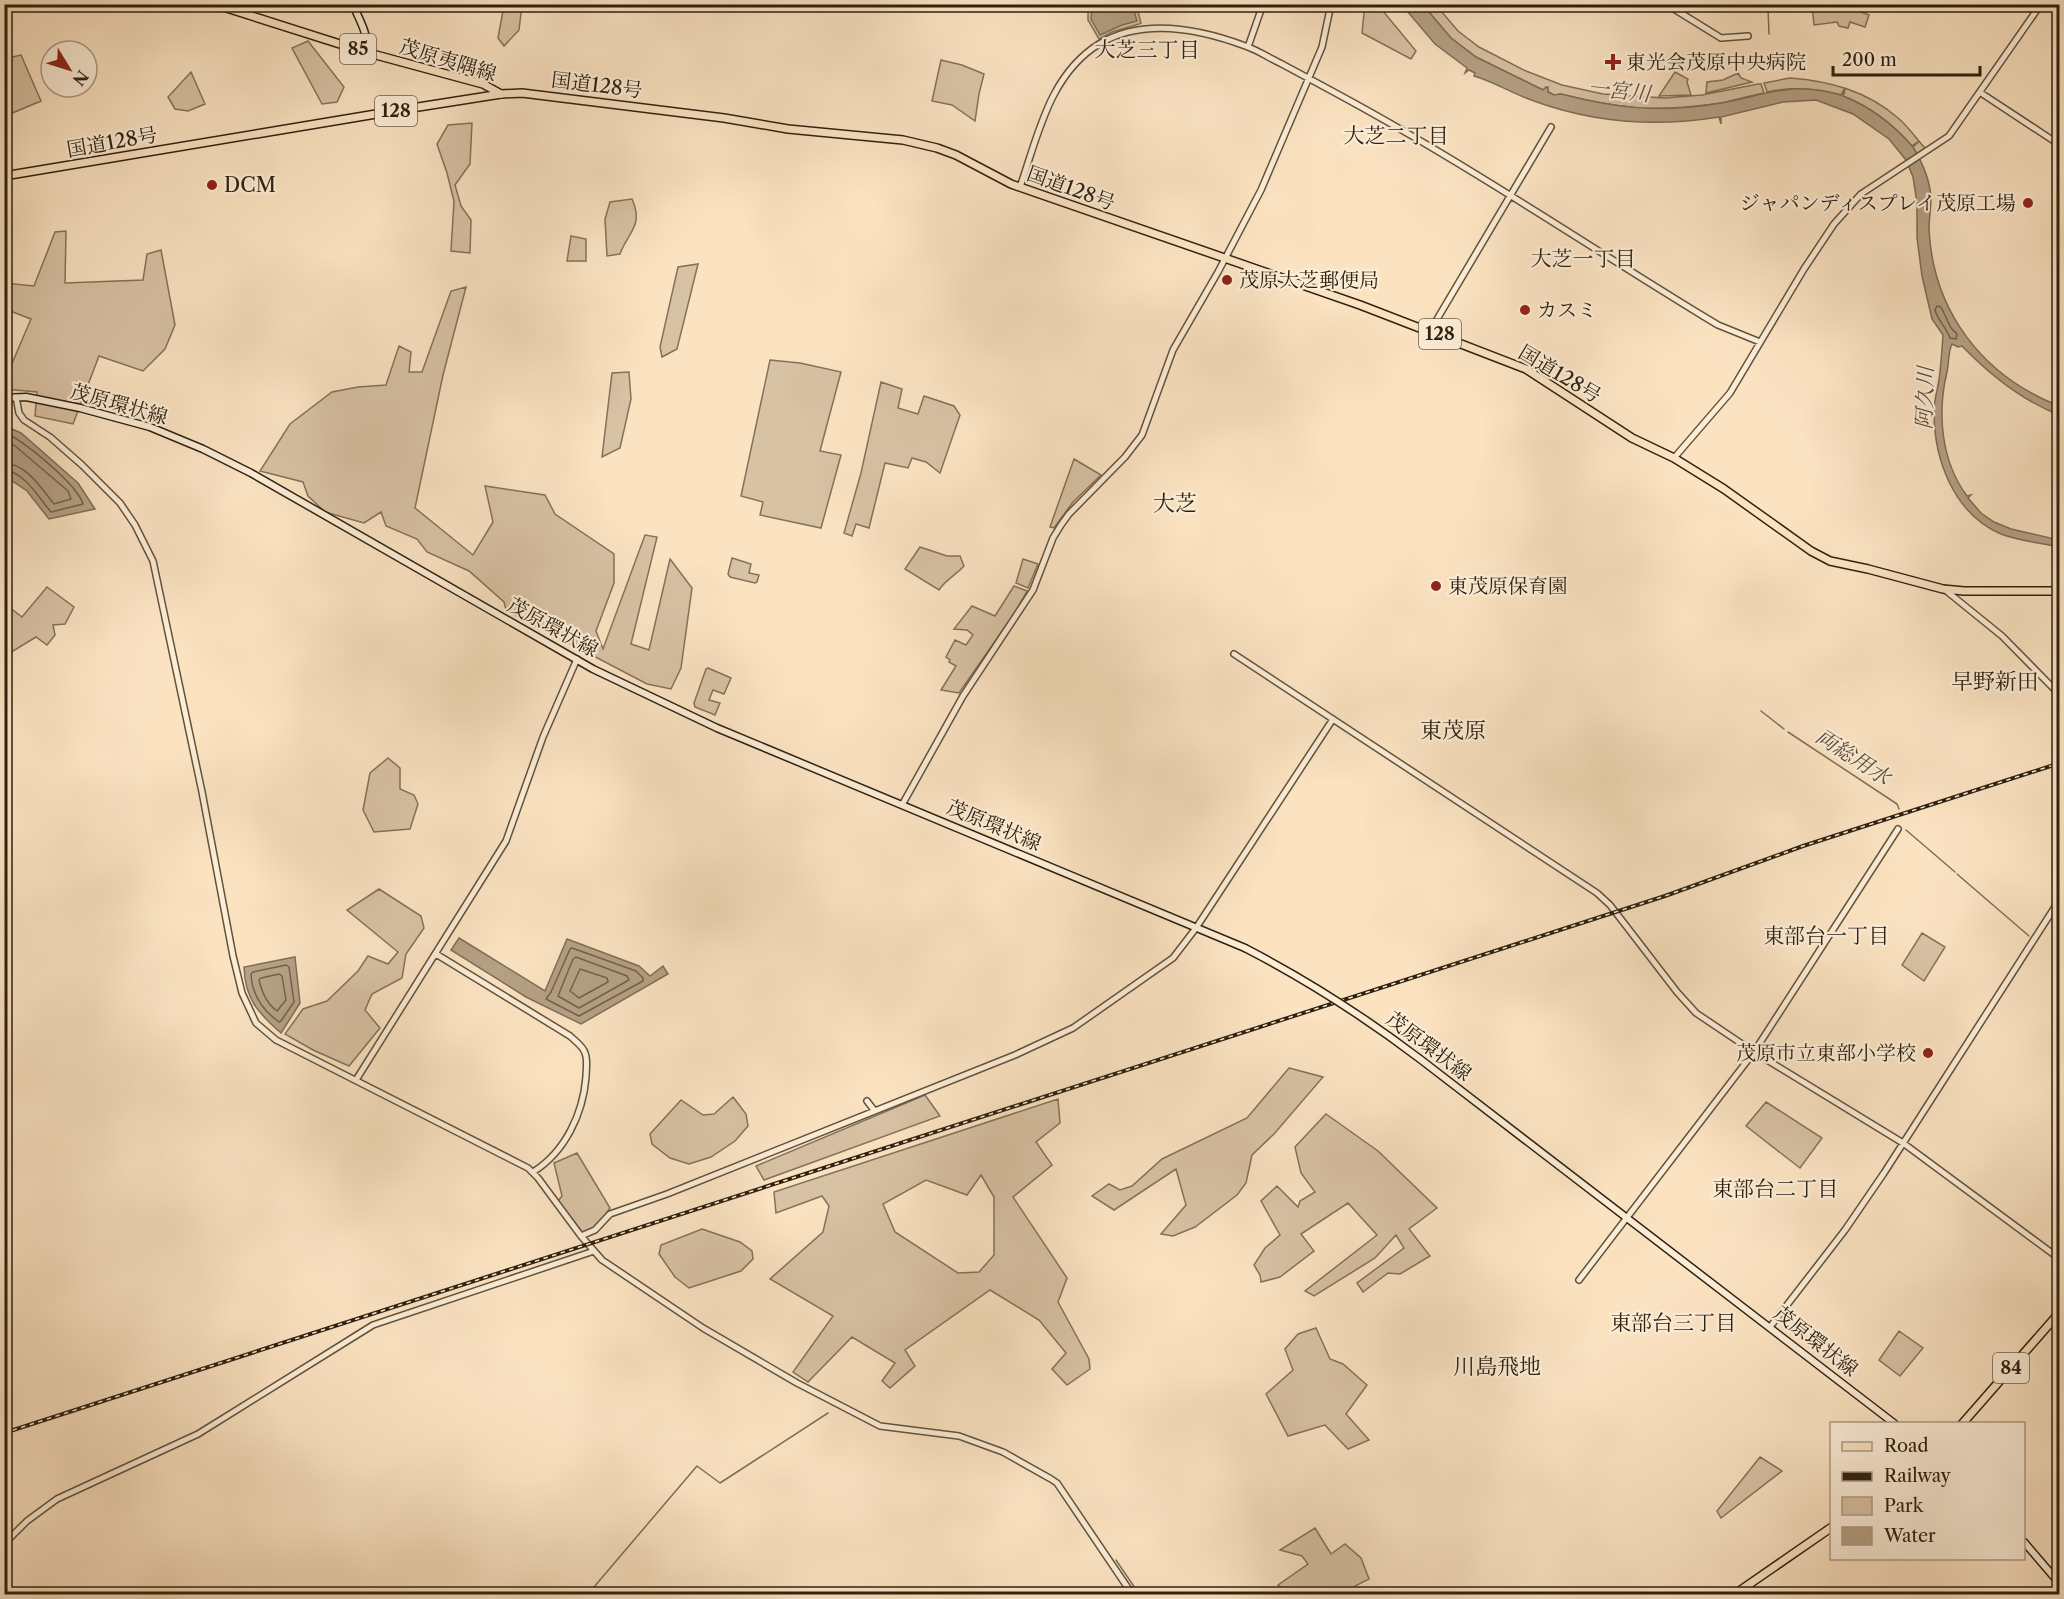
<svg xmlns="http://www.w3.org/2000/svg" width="2064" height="1599" viewBox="0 0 2064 1599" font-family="'Libre Caslon Text','Noto Serif JP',serif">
  <rect width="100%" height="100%" fill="#fbe3c2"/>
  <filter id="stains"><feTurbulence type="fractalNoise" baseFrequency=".00333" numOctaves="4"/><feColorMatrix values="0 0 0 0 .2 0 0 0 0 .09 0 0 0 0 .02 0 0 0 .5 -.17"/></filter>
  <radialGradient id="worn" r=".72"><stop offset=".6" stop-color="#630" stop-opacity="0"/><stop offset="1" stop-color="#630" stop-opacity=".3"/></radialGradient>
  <path fill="#d8c2a4" stroke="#83725a" stroke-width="1.5" fill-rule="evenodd" d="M1136 4 1141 23 1139 24 1112 32 1099 39 1088 20V5Z
    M504 5H522L519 30 504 46 498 38Z
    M1367 5H1378L1416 51 1411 59 1362 33 1364 13Z
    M1423 5H1436L1458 31 1479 47 1526 71 1562 85 1603 94 1665 98 1702 95 1758 84H1761L1764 93C1747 96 1731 102 1714 104 1655 112 1617 109 1561 94L1554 95 1548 92V87L1543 90 1476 57 1451 38Z
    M1812 5H1843L1869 15 1865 27 1850 22 1848 28 1839 26 1837 22 1814 25Z
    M308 41 344 87 337 102 322 104 292 48Z
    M21 55 41 101 5 116V69L8 58Z
    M941 60 962 65 984 74 979 94 975 121 952 105 932 101Z
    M191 72 205 104 188 111 175 109 168 97Z
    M1675 72 1688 79 1687 82 1691 95 1659 96Z
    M1738 73 1741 78 1752 82 1706 93 1707 82 1723 80Z
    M1790 78C1830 81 1867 91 1898 118 1909 127 1916 139 1926 149L1917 154 1912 147 1915 144 1912 146C1894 125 1869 106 1843 96L1845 89 1842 95C1814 89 1795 86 1767 92L1764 83Z
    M472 123 470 164 455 185 461 206 471 220 470 253 451 251 454 201 447 173 437 144 448 125Z
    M632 199C644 226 628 232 620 254L607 256 605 219 610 202Z
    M66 231 65 283 143 280 147 254 161 250 175 325 165 349 143 371 99 356 73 424 35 416 37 392 5 389V375H7L31 319 5 309V283L34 286 55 232Z
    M571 236 586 239V261H567Z
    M698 264 677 349 662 357 660 347 678 267Z
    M466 287 443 375 415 508 473 555 493 522 485 486 545 495 555 514 614 554V583L596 631 603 649 645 535 657 537 631 644 649 650 670 559 692 588 681 668 671 689 647 684 506 610 504 602 469 571 427 552 417 539 386 526 381 512 364 523 325 512 308 496 303 482 260 471 290 424 332 392 358 387 386 385 399 346 411 352 409 372H422L451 291Z
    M770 360 800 363 841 372 820 451 841 455 821 528 760 515 763 502 741 496Z
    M629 372 631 399 620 448 602 457 612 373Z
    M881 382 902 389 898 408 918 414 924 396 954 406 960 415 940 473 926 462 912 458 908 468 885 463 869 528 856 524 852 536 844 533 861 473Z
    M1074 459 1101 475 1073 502 1054 528 1050 527Z
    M920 547 947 556H960L964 566C956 575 945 580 939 590L905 569Z
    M732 558 751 564 749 573 759 575 757 582 755 583 730 577 728 574Z
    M1023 559 1038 564 1028 588 1016 583Z
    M1014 586 1027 591 1014 614 959 693 941 690 956 666 949 662 950 660 946 657 955 640 966 645 973 635 967 630 954 629 972 606 995 616Z
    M47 587 74 607 65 624 53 625 55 635 47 645 36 637 5 656V604L22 617Z
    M708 668 731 678 724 694 713 690 709 700 720 703 715 715 695 707 694 703 706 669Z
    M388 758 400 768V789L414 795 418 804 410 829 374 832 363 810 370 773Z
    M379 889 421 916 424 928 406 954 402 978 372 994 365 1010 380 1028 349 1066 313 1050 285 1034 303 1009 327 1001 358 971 368 956 388 964 398 952 347 910Z
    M1922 933 1945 947 1924 981 1902 965Z
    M1289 1068 1323 1077 1274 1134 1252 1155 1246 1183 1237 1195 1195 1227 1173 1236 1161 1234 1186 1205 1176 1169 1114 1210 1092 1196 1109 1184 1120 1190 1132 1186 1162 1159 1247 1118Z
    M925 1095 940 1116 764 1180 756 1166Z
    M733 1097 746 1114 748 1126 735 1141 711 1157 689 1164 670 1158 652 1144 650 1134 681 1100 703 1115 714 1114Z
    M1058 1099 1060 1123 1036 1142 1052 1165 1013 1197 1067 1278 1058 1302 1089 1359 1090 1369 1067 1385 1052 1369 1066 1353 1039 1320 990 1290 905 1350 915 1366 890 1388 882 1381 895 1363 852 1337 808 1382 793 1372 833 1316 770 1279 823 1232 829 1206 822 1196 776 1213 774 1192ZM981 1175 994 1197V1255L979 1272 958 1273 895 1232 883 1204 926 1180 967 1195Z
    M1766 1102 1822 1138 1800 1168 1746 1126Z
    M1326 1114 1378 1151 1437 1208 1409 1229 1430 1256 1400 1274 1388 1273 1363 1292 1357 1283 1404 1248 1396 1235 1375 1258 1314 1296 1305 1291 1377 1235 1348 1203 1301 1234 1314 1251 1280 1277 1261 1282 1260 1275 1254 1265 1265 1248 1280 1235 1261 1201 1277 1186 1298 1207 1300 1201 1315 1192 1301 1173 1295 1147Z
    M577 1153 610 1208 600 1223 586 1233 582 1232 558 1201 562 1196 554 1163Z
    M702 1229 740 1242 752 1251 753 1259 741 1271 689 1288 675 1277 659 1254 661 1245Z
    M1316 1328 1330 1359 1343 1364 1367 1385 1346 1414 1369 1440 1348 1449 1325 1425 1288 1436 1266 1394 1293 1370 1285 1349 1298 1334Z
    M1899 1331 1923 1348 1900 1376 1879 1360Z
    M1760 1457 1782 1471 1721 1518 1717 1511Z
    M1315 1528 1331 1554 1345 1544 1361 1558 1369 1579 1340 1594 1321 1590C1306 1599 1291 1596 1278 1585L1308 1564 1302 1556 1280 1550Z"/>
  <path fill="#b5a185" stroke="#7f6e56" stroke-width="1.5" d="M1402 5H1423L1451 38 1476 57 1543 90 1546 87 1548 88V92L1554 95 1561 94C1616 108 1658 113 1715 104 1766 96 1788 80 1841 95L1845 88 1843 96C1871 107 1892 123 1912 146L1919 141 1913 147C1922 162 1930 180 1931 198 1931 207 1929 219 1929 229 1933 312 1983 376 2059 406V415C2021 400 1990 375 1962 346L1958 347 1952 344C1948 352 1949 363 1947 372 1937 413 1941 461 1967 496L1971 495 1968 498 1981 513 1994 522 2011 529 2059 540V547C2041 543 2019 541 2001 534 1954 514 1934 460 1934 412 1934 401 1937 391 1939 380 1941 365 1942 349 1943 335L1932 319 1922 276 1917 238V203L1913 177 1906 160 1889 139 1853 114 1816 100 1783 102 1721 117V124L1719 117C1657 127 1594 123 1534 101 1513 94 1495 82 1474 76L1475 73 1469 70 1465 73 1467 68 1435 44Z
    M1133 7 1137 21 1122 25 1100 35 1091 19 1092 9 1099 8V10H1102Z
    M5 426 21 433 78 483 95 509 49 519 27 491 5 476Z
    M459 938 545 991 567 939 639 966 650 976 663 966 668 974 581 1024 526 997 451 950Z
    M295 957 300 1003 281 1033C258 1013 245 999 244 967Z"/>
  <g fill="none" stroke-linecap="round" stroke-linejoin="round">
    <path stroke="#72614a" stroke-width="1.5" d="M1937 306 1941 307 1951 328 1957 334 1956 339 1950 338C1947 328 1938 321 1935 310Z
      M4 432C24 441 77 484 83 504L51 512C39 498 25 472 4 470
      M4 441 14 445 68 491 71 499 54 504C41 488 27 464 4 463
      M572 948 636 971 643 978V981L579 1016 546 999 551 992 570 949Z
      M576 957 627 976 629 980 579 1008 558 996 573 959Z
      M286 965 289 967 294 1002 281 1021 279 1022C262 1010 252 995 251 974L253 972Z
      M580 969 607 978 608 982 579 998 570 991Z
      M279 974 282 976 286 1000 277 1011C267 1004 262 993 259 980L261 978Z"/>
    <path stroke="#7f6e56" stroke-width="1.5" d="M1769 34 1768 9 1771 4
      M1761 711 1784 729
      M1788 732 1897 804 1899 809
      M1906 830 1955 872
      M1957 874 2029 936
      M1116 1560 1139 1594
      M588 1594 697 1466 720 1483 828 1413"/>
    <defs>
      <path id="tertiary" d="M1666 4 1721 38 1748 36
        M1248 47 1263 4
        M1981 93 2060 145
        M1020 187C1038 136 1049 75 1099 44 1144 17 1201 29 1248 47 1259 51 1269 58 1280 63 1308 78 1336 93 1363 108 1480 173 1590 247 1703 316L1718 325 1760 342
        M1432 331 1433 326 1551 127
        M16 397 19 413 24 420 50 437 82 465 120 503 135 525 153 561 202 792 233 956 242 993 256 1023 276 1040 528 1168 538 1178 581 1236 602 1260 703 1328 797 1383 880 1426 959 1436 1003 1452 1051 1479 1057 1483 1132 1594
        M1674 458 1730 393 1804 269 1834 224 1861 194 1949 136 2041 4
        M1944 589 2002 636 2060 695
        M1234 654 1597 893 1610 905 1677 992 1696 1013 1754 1052 1903 1143 2060 1259
        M902 805 963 696 1033 590 1053 538 1061 525 1069 514 1125 457 1142 435 1173 350 1218 272 1261 190 1322 47 1331 4
        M436 954 570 1036C575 1041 583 1046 585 1053 588 1060 586 1069 586 1077 583 1114 565 1152 533 1172
        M356 1080 506 841 543 737 577 659
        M867 1101 874 1110
        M581 1236 595 1230 610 1214 667 1194 1015 1055 1073 1028 1173 958 1196 928 1333 719
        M1579 1280 1754 1052 1898 829
        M1770 1327 1845 1230 1884 1173 2060 899
        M4 1544 27 1521 57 1499 198 1434 373 1325 594 1251"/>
      <path id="secondary" d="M353 4C359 21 370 34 365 52
        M4 398 26 397 80 408 150 427 203 449 251 473 593 669 717 728 1245 948
        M1420 1059 1895 1424
        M2024 1542 2060 1584"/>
      <path id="primary" d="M214 4 365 52 483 84 501 94
        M1962 1424 2060 1312
        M1735 1594 1832 1527"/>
      <path id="trunk" d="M4 176 412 108 501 94 522 93 724 118 788 129 903 140 937 148 956 155 1011 184 1360 305 1526 369 1632 438 1674 458 1724 489 1811 551 1830 561 1868 569 1943 589 1964 591H2060"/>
    </defs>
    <use href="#tertiary" stroke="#61523c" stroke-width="8"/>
    <use href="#secondary" stroke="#2e2110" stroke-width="9"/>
    <use href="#primary" stroke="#2e2110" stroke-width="10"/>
    <use href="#trunk" stroke="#2e2110" stroke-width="10"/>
    <use href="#tertiary" stroke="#fcedd7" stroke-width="5"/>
    <use href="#secondary" stroke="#fcedd7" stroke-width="6"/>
    <use href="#primary" stroke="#fbe3c2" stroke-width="7"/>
    <use href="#trunk" stroke="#fbe3c2" stroke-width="7"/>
    <defs>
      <path id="rail" d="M4 1433 1665 896 1803 846 2060 763"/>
    </defs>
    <use href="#rail" stroke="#2e2110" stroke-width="4"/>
    <use href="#rail" stroke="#fcedd7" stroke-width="1.5" stroke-dasharray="4.5" stroke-linecap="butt"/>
    <defs>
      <path id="secondary-bridge" d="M1245 948C1309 981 1362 1015 1420 1059"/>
    </defs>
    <use href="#secondary-bridge" stroke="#2e2110" stroke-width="9" stroke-linecap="butt"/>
    <use href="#secondary-bridge" stroke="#fcedd7" stroke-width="6"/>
  </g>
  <g fill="#8f2418" stroke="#fcedd7" stroke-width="2">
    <path d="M1610 53h6v6h6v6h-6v6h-6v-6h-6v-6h6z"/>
    <circle cx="212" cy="185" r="6"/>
    <circle cx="2028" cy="203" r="6"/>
    <circle cx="1227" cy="280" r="6"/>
    <circle cx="1525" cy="310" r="6"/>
    <circle cx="1436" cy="586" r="6"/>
    <circle cx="1928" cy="1053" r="6"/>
  </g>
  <g text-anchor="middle" stroke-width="4.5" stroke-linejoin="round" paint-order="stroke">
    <g fill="#fcedd7" stroke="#6c5e4c" stroke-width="1.5">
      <rect x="340" y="34" width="36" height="30" rx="4.5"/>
      <rect x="375" y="96" width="42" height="30" rx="4.5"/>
      <rect x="1419" y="319" width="42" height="30" rx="4.5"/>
      <rect x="1993" y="1353" width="36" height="30" rx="4.5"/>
    </g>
    <g font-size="18" font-weight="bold" fill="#2e2110">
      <text x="358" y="55">85</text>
      <text x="396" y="117">128</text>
      <text x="1440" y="340">128</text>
      <text x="2011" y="1374">84</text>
    </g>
    <g font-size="20" fill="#2e2110" stroke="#fcedd7">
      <text transform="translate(448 60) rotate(17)" y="7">茂原夷隅線</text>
      <text transform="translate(597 85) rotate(7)" y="7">国道128号</text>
      <text transform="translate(112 142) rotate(-10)" y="7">国道128号</text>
      <text transform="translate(1071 188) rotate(20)" y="7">国道128号</text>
      <text transform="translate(1560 374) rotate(31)" y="7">国道128号</text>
      <text transform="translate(119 404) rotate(16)" y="7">茂原環状線</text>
      <text transform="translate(553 627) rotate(29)" y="7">茂原環状線</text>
      <text transform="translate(994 825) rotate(23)" y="7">茂原環状線</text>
      <text transform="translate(1429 1046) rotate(37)" y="7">茂原環状線</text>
      <text transform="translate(1816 1341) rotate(38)" y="7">茂原環状線</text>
    </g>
    <g font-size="20" fill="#2e2110" stroke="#fcedd7" text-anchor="start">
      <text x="1626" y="69">東光会茂原中央病院</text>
      <text x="224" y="192">DCM</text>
      <text x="2016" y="210" text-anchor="end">ジャパンディスプレイ茂原工場</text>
      <text x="1239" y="287">茂原大芝郵便局</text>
      <text x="1537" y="317">カスミ</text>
      <text x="1448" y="593">東茂原保育園</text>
      <text x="1916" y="1060" text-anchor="end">茂原市立東部小学校</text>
    </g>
    <g font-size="21" fill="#2e2110" stroke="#fcedd7">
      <text x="1147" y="57">大芝三丁目</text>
      <text x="1396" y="143">大芝二丁目</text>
      <text x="1583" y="266">大芝一丁目</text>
      <text x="1826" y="943">東部台一丁目</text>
      <text x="1775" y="1196">東部台二丁目</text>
      <text x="1673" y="1330">東部台三丁目</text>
    </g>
    <g font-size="21" font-style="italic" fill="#5d4e39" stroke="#fcedd7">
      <text transform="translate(1619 91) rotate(6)" y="7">一宮川</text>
      <text transform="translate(1925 398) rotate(-88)" y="7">阿久川</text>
      <text transform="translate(1853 757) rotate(33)" y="7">両総用水</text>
    </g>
    <g font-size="22" fill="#2e2110" stroke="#fcedd7">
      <text x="1175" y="511">大芝</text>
      <text x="1995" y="689">早野新田</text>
      <text x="1453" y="738">東茂原</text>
      <text x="1497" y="1374">川島飛地</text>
    </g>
  </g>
  <rect width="2064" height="1599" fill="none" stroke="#fbe3c2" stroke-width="24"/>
  <rect x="6" y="6" width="2052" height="1587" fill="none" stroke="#2e2110" stroke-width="3"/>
  <rect x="12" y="12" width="2040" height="1575" fill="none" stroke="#2e2110" stroke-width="1.5"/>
  <rect x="1830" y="1422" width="195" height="138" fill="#fcedd7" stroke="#aa9b87" stroke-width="1.5"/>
  <rect x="1842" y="1442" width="30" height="9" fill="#fbe3c2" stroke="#aa9b87" stroke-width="1.5"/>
  <text x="1884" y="1452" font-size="18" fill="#2e2110">Road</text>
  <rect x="1842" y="1472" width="30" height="9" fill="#2e2110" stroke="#aa9b87" stroke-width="1.5"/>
  <text x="1884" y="1482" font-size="18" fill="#2e2110">Railway</text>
  <rect x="1842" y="1497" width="30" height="18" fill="#d8c2a4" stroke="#aa9b87" stroke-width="1.5"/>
  <text x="1884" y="1512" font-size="18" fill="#2e2110">Park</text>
  <rect x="1842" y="1527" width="30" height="18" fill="#b5a185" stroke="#aa9b87" stroke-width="1.5"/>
  <text x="1884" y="1542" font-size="18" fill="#2e2110">Water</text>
  <g transform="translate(69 69) rotate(128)"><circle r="28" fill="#fcedd7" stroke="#aa9b87" stroke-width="1.5"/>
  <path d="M0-4.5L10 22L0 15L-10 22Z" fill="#8f2418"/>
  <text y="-9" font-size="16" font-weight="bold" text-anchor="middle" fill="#2e2110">N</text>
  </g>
  <path d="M1833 66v9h147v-9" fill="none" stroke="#2e2110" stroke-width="3"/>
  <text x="1842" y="66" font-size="18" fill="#2e2110" stroke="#fcedd7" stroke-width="4.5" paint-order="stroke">200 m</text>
  <rect width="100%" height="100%" filter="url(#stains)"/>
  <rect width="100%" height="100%" fill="url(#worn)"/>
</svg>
